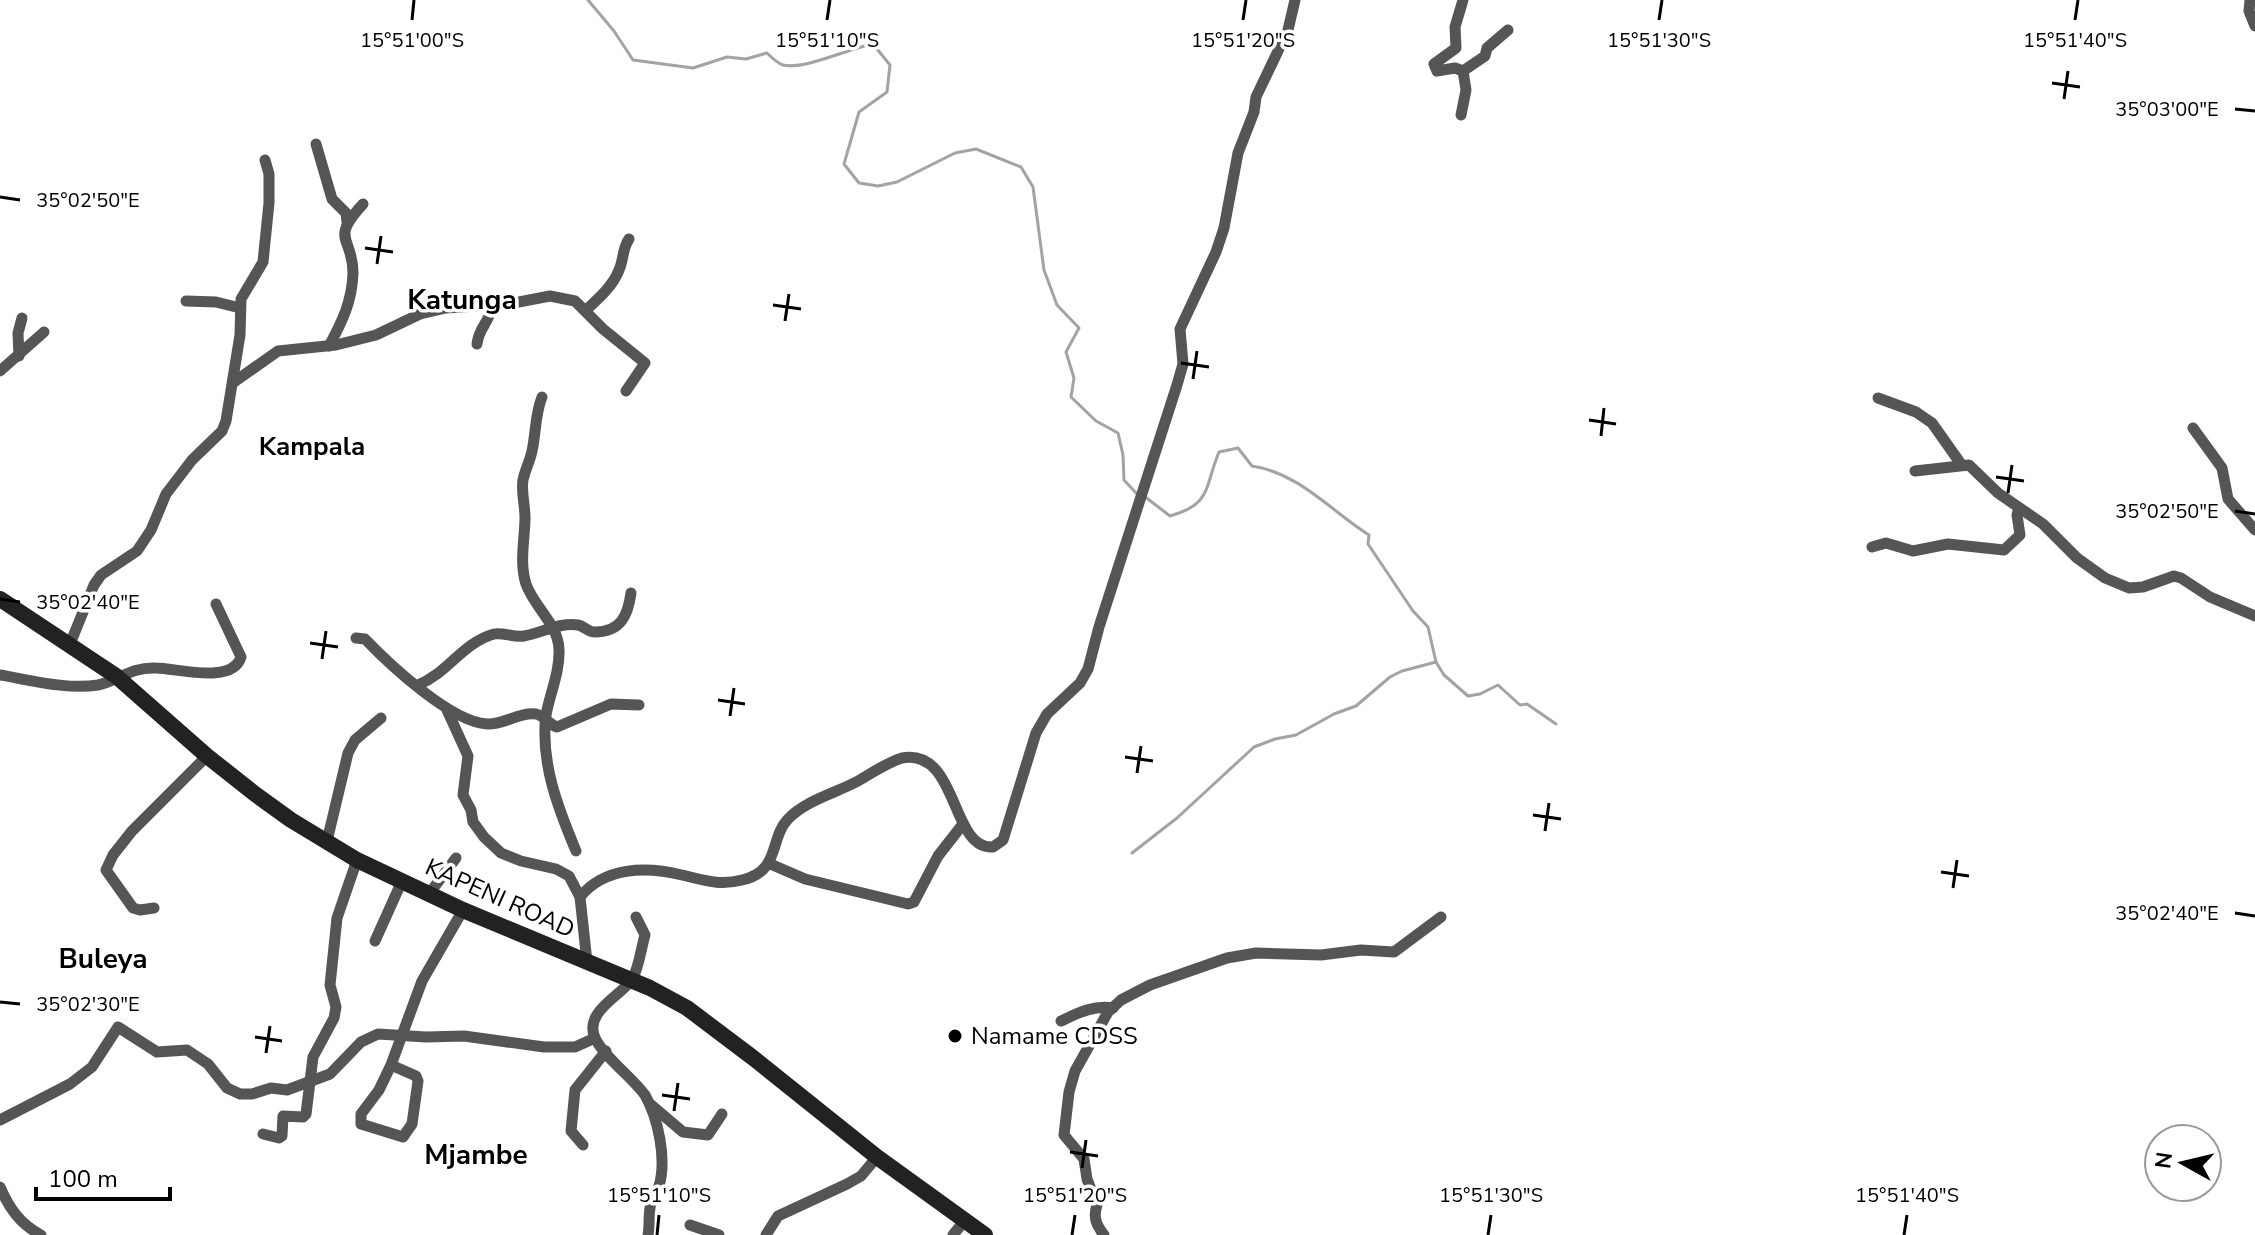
<svg xmlns="http://www.w3.org/2000/svg" width="2255" height="1235" font-family="'Nunito Sans',sans-serif">
<style>
.lines{fill:none;stroke-linecap:round;stroke-linejoin:round}
.stream{stroke:#a3a3a3;stroke-width:3}
.street{stroke:#555;stroke-width:11}
.secondary{stroke:#222;stroke-width:16}
.ticks{fill:none;stroke:#000;stroke-width:3}
.poi-dot{fill:#000;stroke:#fff;stroke-width:3}
.labels{text-anchor:middle;stroke-width:7;stroke-linejoin:round;paint-order:stroke}
.street-label{font-size:24px;fill:#000;stroke:#fff}
.poi-label{font-size:24px;fill:#000;stroke:#fff;text-anchor:start}
.neighbourhood-label{font-size:26px;font-weight:bold;fill:#000;stroke:#fff}
.quarter-label{font-size:28px;font-weight:bold;fill:#000;stroke:#fff}
.ticks-label{font-size:20px;text-anchor:middle;fill:#000;stroke:#fff;stroke-width:7;stroke-linejoin:round;paint-order:stroke}
</style>
<rect width="100%" height="100%" fill="#fff"/>
<g class="lines">
<g class="stream">
<path d="M588,0L614,31L633,60L693,68L727,57L746,59L767,53C771,57 777,63 783,65C805,70 850,48 873,44L890,65L887,92L859,112L844,164L859,183L878,186L897,182L955,153L976,149L1021,167L1033,187L1044,270L1057,305L1079,328L1066,352L1074,378L1071,397L1096,421L1118,433L1123,455L1124,480L1137,494"/>
<path d="M1144,496L1170,516C1212,504 1204,488 1219,452L1238,448L1252,466C1299,473 1331,511 1369,535L1368,544L1413,611L1428,627L1436,662"/>
<path d="M1132,853L1177,818L1254,747L1275,739L1296,735L1334,714L1356,706L1390,677L1402,671L1436,662L1444,675L1468,696L1480,694L1498,685L1520,705L1527,704L1556,724"/>
</g>
<g class="street">
<path d="M2250,0L2249,11L2255,26"/>
<path d="M1463,71L1455,68L1437,71L1434,64L1456,48L1455,27L1463,0"/>
<path d="M1461,115L1466,90L1463,71L1485,56L1487,48L1508,30"/>
<path d="M316,144L332,199L346,213L347,222"/>
<path d="M186,301L216,302L240,308"/>
<path d="M586,310C598,299 613,286 619,270C624,259 622,249 629,239"/>
<path d="M477,344C479,326 490,323 492,305"/>
<path d="M329,346C342,322 352,302 353,273C353,236 329,241 363,204"/>
<path d="M19,356L18,333L22,318"/>
<path d="M0,371L44,332"/>
<path d="M234,382L278,351L336,345L376,335L420,314L446,308L508,304L550,296L575,301L603,329L645,363L626,391"/>
<path d="M542,397C535,414 536,433 532,451C530,461 525,470 523,480C521,492 525,505 525,517C525,539 519,562 526,584C534,607 558,624 559,649C560,672 550,693 546,715C540,762 558,808 576,851"/>
<path d="M1878,398L1916,412L1932,423L1961,464"/>
<path d="M2193,428L2222,468L2228,499L2255,530"/>
<path d="M1915,471L1969,465L1998,493L2043,524L2077,558L2105,578L2129,588L2143,587L2174,576L2181,578L2210,597L2255,616"/>
<path d="M1872,547L1886,543L1913,551L1948,544L2004,550L2020,535L2017,515L2019,508"/>
<path d="M356,638L365,639C390,665 451,722 487,724C504,725 518,712 536,714C545,716 548,724 557,727L611,704L639,705"/>
<path d="M70,644L94,585L101,575L137,551L151,530L166,494L192,460L222,431L226,421L240,335L241,299L263,262L264,252L269,203V174L265,160"/>
<path d="M0,675C30,680 68,690 98,685C118,681 130,667 156,668C177,668 232,685 241,657L216,604"/>
<path d="M418,685C448,673 462,643 494,634C503,632 514,638 524,636C541,633 560,622 578,625C584,626 588,632 595,632C621,632 628,615 631,593"/>
<path d="M447,710L468,756L463,795L471,810L473,822L484,837L501,853L521,861L556,869L569,876L580,897"/>
<path d="M327,841L348,753L355,740L381,718"/>
<path d="M768,863L805,879L908,904L914,902L938,856L963,824"/>
<path d="M429,894L456,858"/>
<path d="M154,908L140,910L133,908L106,870L113,855L132,831L207,756"/>
<path d="M636,917L645,935C641,949 639,966 633,978C623,995 583,1011 595,1038C604,1057 631,1076 645,1095C658,1118 667,1159 659,1186C657,1192 653,1197 651,1203C648,1213 650,1225 648,1235"/>
<path d="M375,941L402,881"/>
<path d="M587,962L580,897C604,867 646,866 682,875C704,880 719,886 742,880C781,871 769,839 788,819C806,800 836,793 858,781C872,773 886,763 902,758C959,748 950,850 993,847L1003,840L1036,733L1047,714L1080,683L1088,669L1099,627L1177,385L1183,364L1180,329L1216,252L1224,228L1238,153L1254,112L1256,97L1288,30L1295,0"/>
<path d="M1061,1021C1078,1013 1093,1005 1113,1008"/>
<path d="M391,1065L416,1076L418,1081L412,1124L403,1137L361,1124V1114L379,1090L391,1065L422,981L463,910"/>
<path d="M650,1104L683,1132L708,1135L722,1114"/>
<path d="M0,1120L70,1084L92,1067L118,1027L157,1052L187,1050L208,1064L227,1088L240,1094H252L271,1088L287,1090L330,1074L361,1042L378,1034L426,1037L464,1036L544,1047H575L595,1038"/>
<path d="M263,1134L279,1138L282,1136L283,1116L303,1117L306,1114L313,1057L334,1018L336,1007L330,985L337,918L357,860"/>
<path d="M583,1145L571,1131L575,1090L606,1051"/>
<path d="M0,1187C9,1208 20,1224 41,1235"/>
<path d="M690,1225L719,1235"/>
<path d="M766,1235L778,1216L847,1184L861,1176L877,1157"/>
<path d="M953,1235L965,1220"/>
<path d="M1104,1235C1096,1225 1093,1217 1097,1205L1087,1179L1084,1159L1064,1135L1069,1092L1075,1071L1108,1012L1121,1000L1150,985L1227,958L1256,953L1321,955L1361,950L1394,952L1441,917"/>
</g>
<path class="secondary" d="M0,599L116,676L207,756L255,794L291,820L357,860L463,910L650,988L687,1008L752,1057L877,1157L985,1235"/>
</g>
<path class="ticks" d="M412,20L414,0M827,20L830,0M1243,20L1246,0M1659,20L1662,0M2075,20L2078,0M2052,83L2080,87M2064,99L2068,71M2235,109L2255,111M0,197L20,200M365,248L393,252M377,264L381,236M773,305L801,309M785,321L789,294M1181,363L1209,367M1193,379L1197,351M1589,420L1616,424M1601,436L1604,408M1996,477L2024,481M2008,493L2012,465M2235,511L2255,514M0,599L20,602M310,643L338,647M322,659L326,631M718,700L745,704M730,716L734,688M1125,757L1153,761M1137,773L1141,746M1533,815L1561,819M1545,831L1549,803M1941,872L1969,876M1953,888L1957,860M2235,913L2255,916M0,1002L20,1004M255,1037L282,1041M266,1053L270,1026M662,1095L690,1099M674,1111L678,1083M1070,1152L1098,1156M1082,1168L1086,1140M657,1235L659,1215M1072,1235L1075,1215M1488,1235L1491,1215M1904,1235L1907,1215"/>
<circle class="poi-dot" cx="955" cy="1036" r="8"/>
<g class="labels">
<g class="street-label">
<text transform="translate(500 898) rotate(24)" y="8">KAPENI ROAD</text>
</g>
<g class="poi-label">
<text x="971" y="1044">Namame CDSS</text>
</g>
<g class="neighbourhood-label">
<text x="312" y="455">Kampala</text>
</g>
<g class="quarter-label">
<text x="462" y="309">Katunga</text>
<text x="103" y="968">Buleya</text>
<text x="476" y="1164">Mjambe</text>
</g>
</g>
<g class="ticks-label">
<text x="412" y="47">15°51'00"S</text>
<text x="827" y="47">15°51'10"S</text>
<text x="1243" y="47">15°51'20"S</text>
<text x="1659" y="47">15°51'30"S</text>
<text x="2075" y="47">15°51'40"S</text>
<text x="2167" y="116">35°03'00"E</text>
<text x="88" y="207">35°02'50"E</text>
<text x="2167" y="518">35°02'50"E</text>
<text x="88" y="609">35°02'40"E</text>
<text x="2167" y="920">35°02'40"E</text>
<text x="88" y="1011">35°02'30"E</text>
<text x="659" y="1202">15°51'10"S</text>
<text x="1075" y="1202">15°51'20"S</text>
<text x="1491" y="1202">15°51'30"S</text>
<text x="1907" y="1202">15°51'40"S</text>
</g>
<g transform="translate(2183 1163) rotate(278)"><circle r="38" fill="#ffffff" stroke="#999999" stroke-width="2"/>
<path d="M0-6L14 30L0 20L-14 30Z" fill="#000000"/>
<text y="-12" font-size="22" font-weight="bold" text-anchor="middle" fill="#000000">N</text>
</g>
<path d="M36 1187v12h134v-12" fill="none" stroke="#000000" stroke-width="4"/>
<text x="48" y="1187" font-size="24" fill="#000000" stroke="#ffffff" stroke-width="6" paint-order="stroke">100 m</text>
</svg>
